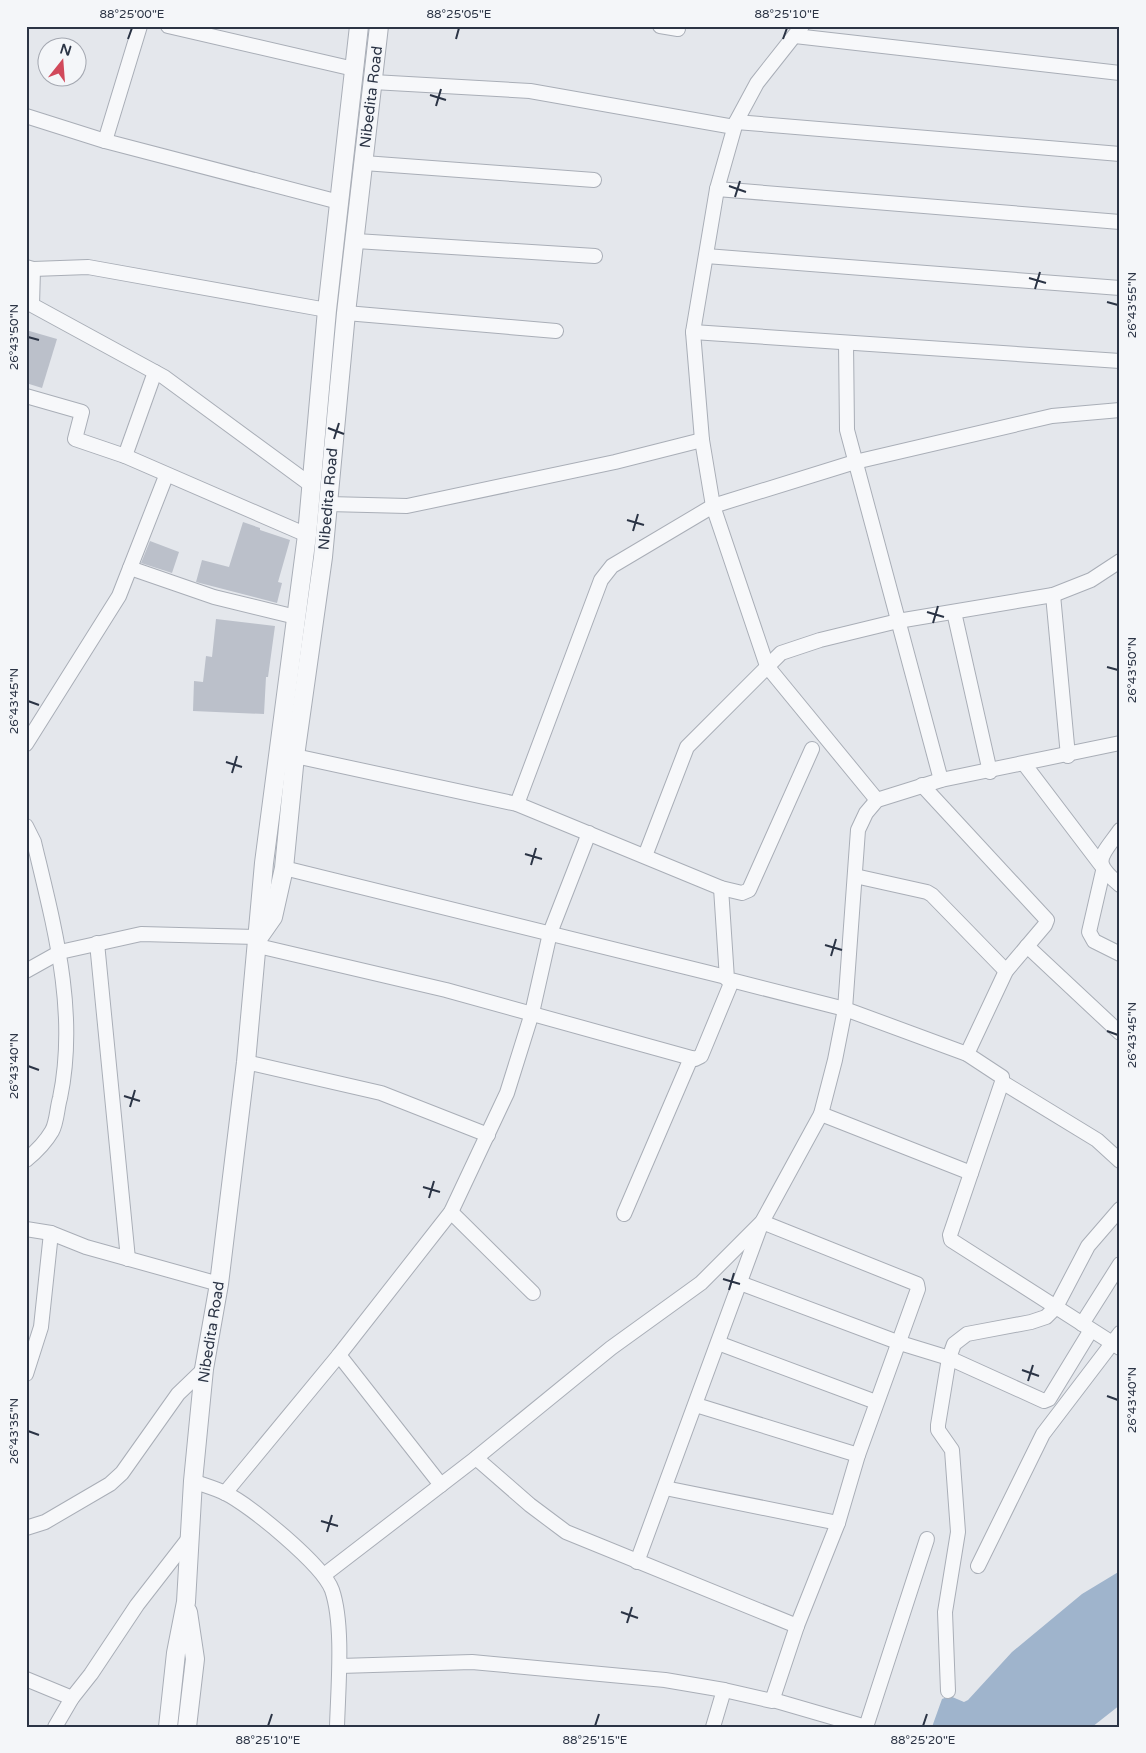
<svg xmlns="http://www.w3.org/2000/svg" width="1146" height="1753" font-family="'Varela Round',sans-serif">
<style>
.water{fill:#9fb4cc}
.building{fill:#bbc0ca}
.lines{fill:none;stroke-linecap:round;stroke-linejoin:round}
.minor-casing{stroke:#a9aeb7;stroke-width:16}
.tertiary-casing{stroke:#a9aeb7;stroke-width:20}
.minor{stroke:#f7f8fa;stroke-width:14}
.tertiary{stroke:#f7f8fa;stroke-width:18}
.ticks{fill:none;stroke:#2b3445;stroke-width:2}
.labels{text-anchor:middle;stroke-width:5;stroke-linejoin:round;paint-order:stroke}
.street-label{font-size:15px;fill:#2b3445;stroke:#f4f6f9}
.neatline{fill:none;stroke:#2b3445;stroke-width:2}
.ticks-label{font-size:12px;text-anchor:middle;fill:#2b3445}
</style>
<rect width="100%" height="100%" fill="#e4e7ec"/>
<path class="water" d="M1120,1571V1705L1092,1727H932L942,1699L950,1696L964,1702L968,1700L1012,1652L1082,1594Z"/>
<g class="building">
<path d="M26,330L57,339L42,388L26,383Z"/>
<path d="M243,522L260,528V530L290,540L278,582L282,583L277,603L196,582L202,560L229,567Z"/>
<path d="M150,541L179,552L172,573L141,563Z"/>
<path d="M216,619L275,626L268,677H266L264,714L193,711L194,681L203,682L206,656L212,657Z"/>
</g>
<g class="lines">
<g class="minor-casing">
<g id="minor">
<path d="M168,26L354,69"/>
<path d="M660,26L678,29"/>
<path d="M802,26L757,83L736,122L717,189L693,332L702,440L713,506L767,666L877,800"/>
<path d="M795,36L1120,73"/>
<path d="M373,82L530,91L734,127"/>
<path d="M26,116L105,141L339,202"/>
<path d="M736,122L1120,154"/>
<path d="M105,141L140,26"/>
<path d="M364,163L594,180"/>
<path d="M717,189L1120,222"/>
<path d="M356,241L595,256"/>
<path d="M706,256L1120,288"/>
<path d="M26,267L33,269L88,267L327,310"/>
<path d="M33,269L32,305L164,377L311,485"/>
<path d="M346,313L556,331"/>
<path d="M693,332L1120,361"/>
<path d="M846,343L847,430L941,780"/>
<path d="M26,396L82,412L75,439L125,456L307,535"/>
<path d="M125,456L155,372"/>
<path d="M328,504L407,506L615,462L702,440"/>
<path d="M130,568L214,597L296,617"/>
<path d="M1053,595L1068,756"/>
<path d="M954,612L990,772"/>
<path d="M26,744L119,596L166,476"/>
<path d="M295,756L517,804L721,888L742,893L749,890L812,749"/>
<path d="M1025,765L1101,865"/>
<path d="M922,785L1047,920L1045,925L1006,971L967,1054"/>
<path d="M517,804L601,580L612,566L713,506L855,462L1052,416L1120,410"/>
<path d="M26,826L34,842C54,926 78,1011 60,1098C57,1108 57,1122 52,1131C45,1143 37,1151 26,1160"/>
<path d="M1120,830C1100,858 1091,861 1120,885"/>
<path d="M645,856L687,747L781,653L820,640L898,621L1053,595L1091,580L1120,561"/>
<path d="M284,868L726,977"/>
<path d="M1103,871L1089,932L1094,941L1120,954"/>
<path d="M855,876L927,892L932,895L1006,971"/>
<path d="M721,888L727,979L845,1009L967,1054L1002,1077V1082L950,1235L951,1240L1120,1348"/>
<path d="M97,943L128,1259"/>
<path d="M258,946L446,990L695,1059L701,1056L732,981"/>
<path d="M1027,946L1120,1033"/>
<path d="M26,971L60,952L141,934L259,937"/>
<path d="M246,1062L381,1093L488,1135"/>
<path d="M1002,1082L1097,1140L1120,1161"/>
<path d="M821,1114L971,1173"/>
<path d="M451,1212L533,1293"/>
<path d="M624,1214L691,1058"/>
<path d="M26,1229L51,1233L86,1247L219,1284"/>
<path d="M740,1283L900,1343L949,1358L1044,1401L1049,1399L1091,1330"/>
<path d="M1082,1324L1120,1264"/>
<path d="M718,1343L876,1402"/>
<path d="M339,1355L441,1485"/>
<path d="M26,1374L41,1327L51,1233"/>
<path d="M696,1405L858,1455"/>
<path d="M476,1458L530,1505L566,1532L797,1626"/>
<path d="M193,1481C203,1485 215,1488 225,1493C250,1505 323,1565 332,1590C344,1625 338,1689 337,1727"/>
<path d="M665,1488L838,1523"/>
<path d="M225,1493L339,1355L451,1212L507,1093L532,1013L550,933L589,833"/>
<path d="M26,1528L45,1522L110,1484L122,1473L178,1394L204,1369"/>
<path d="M978,1566L1043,1434L1120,1333"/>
<path d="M324,1575L476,1458L611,1348L701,1283L762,1222L821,1114L835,1060L845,1009L858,830L866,813L877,800L941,780L1120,743"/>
<path d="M340,1666L472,1662L665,1680L724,1690L772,1701L797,1626L838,1523L858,1455L918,1289L917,1284L762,1222L637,1562"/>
<path d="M26,1679L72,1698"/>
<path d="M948,1691L945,1612L958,1532L952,1450L938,1430V1425L949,1358L954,1344L967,1334L1031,1322L1046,1317L1056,1307L1088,1246L1120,1209"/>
<path d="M773,1700L866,1727"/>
<path d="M55,1727L72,1698L91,1674L137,1605L189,1538"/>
<path d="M713,1727L724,1690"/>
<path d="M866,1727L927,1539"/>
</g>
</g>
<g class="tertiary-casing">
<g id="tertiary">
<path d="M259,937L273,917L284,868L295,756L323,557L346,313L379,26"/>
<path d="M168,1727L176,1653L186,1602L193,1481L204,1369L219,1284L246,1062L264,863L307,535L327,310L359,26"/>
<path d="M187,1727L195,1659L188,1612"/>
</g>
</g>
<use href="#minor" class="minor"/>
<use href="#tertiary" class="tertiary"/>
</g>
<path class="ticks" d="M128,39L132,28M456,39L459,28M783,39L787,28M430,95L446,100M436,106L441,89M729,186L746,192M735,197L740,181M1029,278L1046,283M1035,289L1040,272M1107,302L1118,305M28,337L39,340M328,428L344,434M334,439L339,423M627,520L644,525M633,531L638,514M927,612L944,617M933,623L938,606M1107,667L1118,670M28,701L39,705M226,762L242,767M232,773L237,756M525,854L542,859M531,865L536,848M825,945L842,950M831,956L836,939M1107,1031L1118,1035M28,1066L39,1070M124,1096L140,1101M130,1107L135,1090M423,1187L440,1192M429,1198L434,1181M723,1279L740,1284M729,1290L734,1273M1022,1370L1039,1376M1028,1381L1033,1365M1107,1396L1118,1400M28,1431L39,1435M321,1521L338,1526M327,1532L332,1515M621,1612L638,1618M627,1623L632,1607M268,1726L272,1714M595,1726L599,1714M923,1726L927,1714"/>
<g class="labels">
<g class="street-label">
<text transform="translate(371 97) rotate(-83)" y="5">Nibedita Road</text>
<text transform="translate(328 499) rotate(-85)" y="5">Nibedita Road</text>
<text transform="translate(211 1332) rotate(-81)" y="5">Nibedita Road</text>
</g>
</g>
<rect width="1146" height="1753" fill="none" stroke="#f4f6f9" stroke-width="55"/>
<g transform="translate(62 62) rotate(17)"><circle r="24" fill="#f4f6f9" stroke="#a4a8b1"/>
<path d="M0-4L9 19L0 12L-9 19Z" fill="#d1495b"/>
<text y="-8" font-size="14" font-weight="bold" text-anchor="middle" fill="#2b3445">N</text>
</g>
<rect x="28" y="28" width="1090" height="1698" class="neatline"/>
<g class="ticks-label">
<text x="132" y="18">88°25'00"E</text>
<text x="459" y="18">88°25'05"E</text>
<text x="787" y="18">88°25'10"E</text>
<text transform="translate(1132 305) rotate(-90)" y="4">26°43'55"N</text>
<text transform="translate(14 337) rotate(-90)" y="4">26°43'50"N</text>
<text transform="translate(1132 670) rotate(-90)" y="4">26°43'50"N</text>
<text transform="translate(14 701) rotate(-90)" y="4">26°43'45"N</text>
<text transform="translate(1132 1035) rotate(-90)" y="4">26°43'45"N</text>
<text transform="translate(14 1066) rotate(-90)" y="4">26°43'40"N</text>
<text transform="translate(1132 1400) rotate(-90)" y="4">26°43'40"N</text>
<text transform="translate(14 1431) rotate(-90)" y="4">26°43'35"N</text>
<text x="268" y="1744">88°25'10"E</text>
<text x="595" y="1744">88°25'15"E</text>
<text x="923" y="1744">88°25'20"E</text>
</g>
</svg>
